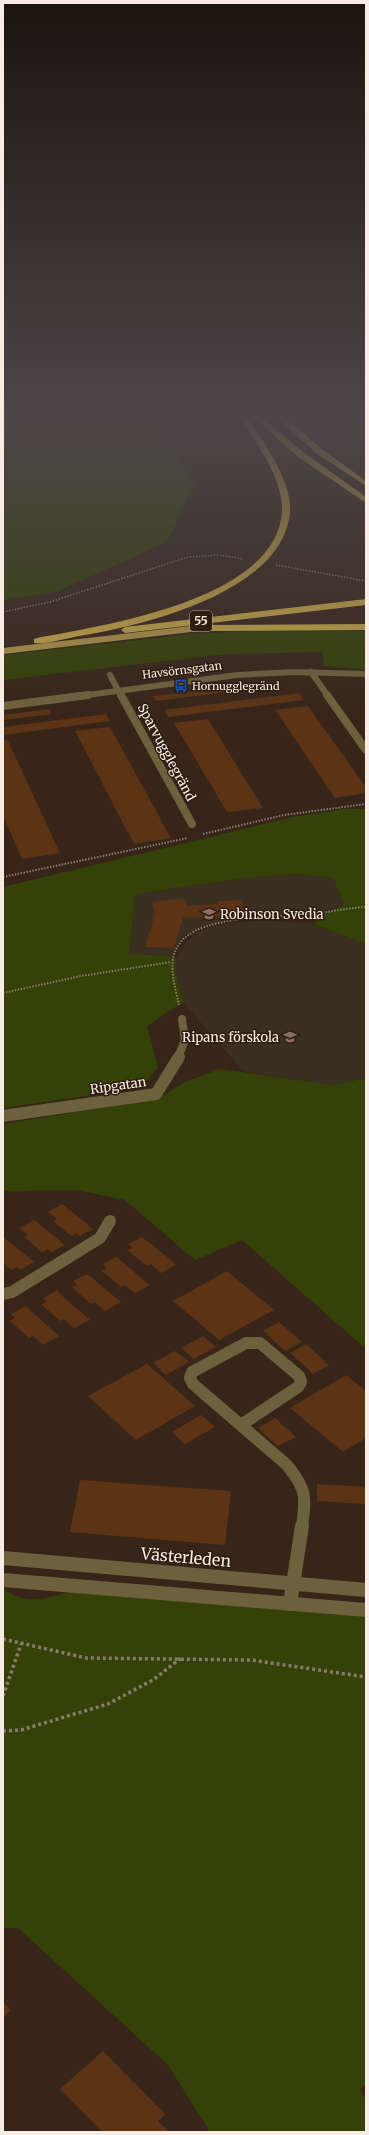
<svg xmlns="http://www.w3.org/2000/svg" width="369" height="2135" font-family="Merriweather,serif">
<style>
.education{fill:#3a2f20}
.green{fill:#344107}
.building{fill:#5c3315}
.lines{fill:none;stroke-linecap:round;stroke-linejoin:round}
.path-far2{stroke:#8a7b71;stroke-width:1.5;stroke-dasharray:1.5 1.5;stroke-linecap:butt}
.path-far1{stroke:#8a7b71;stroke-width:2;stroke-dasharray:1.5 1.5;stroke-linecap:butt}
.path{stroke:#8a7b71;stroke-width:3.5;stroke-dasharray:3 3;stroke-linecap:butt}
.minor-far3{stroke:#6d613d;stroke-width:6}
.minor-far2{stroke:#6d613d;stroke-width:8}
.minor-far1{stroke:#6d613d;stroke-width:12}
.minor{stroke:#6d613d;stroke-width:14}
.major{stroke:#af9647;stroke-width:6}
.highway{fill:#caab49;fill-rule:evenodd}
.labels{text-anchor:middle;stroke-width:3;stroke-linejoin:round;paint-order:stroke}
.far-street-label{font-size:11px;fill:#f8ece4;stroke:#2d1c10}
.far-poi-label{font-size:11px;fill:#f8ece4;stroke:#2d1c10;text-anchor:start}
.shield{fill:#2d1c10;stroke:#bbaea4;stroke-width:1}
.shield-label{font-size:12px;font-weight:bold;fill:#f8ece4}
.street-label{font-size:13px;fill:#f8ece4;stroke:#2d1c10}
.poi-label{font-size:13px;fill:#f8ece4;stroke:#2d1c10;text-anchor:start}
.near-street-label{font-size:16px;fill:#f8ece4;stroke:#2d1c10}
</style>
<rect width="100%" height="100%" fill="#372519"/>
<g class="education">
<path d="M297,874L333,878L344,904L328,910L243,918L201,927L183,935L171,956L129,954L135,894L237,879Z"/>
<path d="M261,920L313,924L366,944V1078L335,1085L243,1071L183,1002L176,973V959L186,942L202,930L227,924Z"/>
</g>
<g class="green">
<path d="M3,416H151L195,483L167,542L56,592L3,600Z"/>
<path d="M321,416H366V437L359,442Z"/>
<path d="M272,630L366,631V670L324,666L322,652L226,654L3,680V655L193,634Z"/>
<path d="M345,809H366V944L313,924L323,915L344,904L333,878L297,874L237,879L135,894L129,954L171,956L176,959V973L183,1002L147,1026L158,1067L141,1088L3,1108V887L293,817Z"/>
<path d="M220,1069L335,1085L366,1078V1349L242,1240L195,1260L125,1200L76,1190L3,1191V1124L157,1099L185,1082Z"/>
<path d="M3,1588C25,1606 44,1599 69,1592L366,1617V2084L360,2089L366,2100V2132H210L168,2065L18,1928H3Z"/>
</g>
<g class="building">
<path d="M241,685L244,690L156,701L153,696Z"/>
<path d="M299,693L304,700L168,717L164,710Z"/>
<path d="M308,706L366,787V793L335,798L275,710Z"/>
<path d="M49,709L52,714L3,720V715Z"/>
<path d="M106,714L110,721L3,735V727Z"/>
<path d="M208,719L263,808L227,812L174,723Z"/>
<path d="M110,727L171,838L134,844L75,731Z"/>
<path d="M7,739L60,853L22,859L3,816V740Z"/>
<path d="M184,898L187,906L218,904V901L242,900L243,912L225,913L226,916L183,918L174,948L145,947L155,914L152,902Z"/>
<path d="M62,1204L71,1211L93,1229L80,1236L76,1233L71,1236L53,1221L57,1219L48,1212Z"/>
<path d="M34,1220L43,1227L65,1245L51,1252L48,1249L42,1252L24,1237L28,1235L19,1228Z"/>
<path d="M3,1237L12,1244L34,1262L20,1270L17,1267L11,1270L3,1263Z"/>
<path d="M142,1237L166,1256L176,1265L161,1273L151,1264L147,1266L127,1250L133,1248L128,1244Z"/>
<path d="M117,1257L140,1277L150,1285L135,1293L125,1285L121,1287L102,1271L107,1268L103,1264Z"/>
<path d="M227,1271L274,1310L219,1340L173,1301Z"/>
<path d="M87,1274L91,1277L121,1302L105,1311L95,1302L91,1304L72,1287L77,1285L73,1281Z"/>
<path d="M57,1290L60,1294L90,1320L74,1328L64,1319L60,1321L41,1304L47,1302L43,1298Z"/>
<path d="M26,1306L30,1310L59,1336L43,1345L33,1336L29,1338L10,1321L15,1318L11,1314Z"/>
<path d="M279,1322L302,1342L285,1351L263,1331Z"/>
<path d="M203,1336L216,1347L194,1359L181,1348Z"/>
<path d="M306,1344L329,1365L313,1374L290,1353Z"/>
<path d="M175,1351L189,1362L166,1375L153,1363Z"/>
<path d="M147,1364L195,1406L136,1440L88,1396Z"/>
<path d="M346,1375L366,1391V1438L343,1452L290,1408Z"/>
<path d="M201,1415L215,1427L185,1444L172,1432Z"/>
<path d="M275,1418L296,1437L278,1446L258,1428Z"/>
<path d="M80,1480L231,1491L225,1545L70,1532Z"/>
<path d="M317,1484L366,1487V1504L317,1501Z"/>
<path d="M3,2002L11,2010L3,2017Z"/>
<path d="M103,2051L165,2114L158,2121L169,2132H102L60,2089Z"/>
</g>
<g class="lines">
<g class="path-far2">
<path d="M276,565L366,581"/>
<path d="M3,612L50,602L188,557L219,555L243,559"/>
</g>
<g class="path-far1">
<path d="M203,834L284,815L366,804"/>
<path d="M3,877L188,838"/>
<path d="M3,993L81,976L171,962"/>
<path d="M179,1005C175,986 166,960 180,943C200,915 279,917 311,914C330,912 348,908 366,907"/>
</g>
<g class="path">
<path d="M3,1639L86,1658L251,1660L366,1677"/>
<path d="M3,1696L21,1644"/>
<path d="M3,1731L21,1730L108,1704L153,1680L181,1658"/>
</g>
<g class="minor-far3">
<path d="M311,672L328,696"/>
<path d="M110,675L121,696"/>
<path d="M80,696L237,675L294,672L366,674"/>
</g>
<g class="minor-far2">
<path d="M121,695L192,824"/>
<path d="M327,695L366,750"/>
<path d="M3,706L88,695"/>
<path d="M178,1058L185,1040L182,1019"/>
</g>
<g class="minor-far1">
<path d="M3,1116L156,1094L179,1057"/>
<path d="M3,1294L12,1292L100,1238L110,1221"/>
<path d="M241,1425L298,1387L301,1382L299,1376L260,1343H246L192,1372L190,1378L193,1384L287,1465C307,1490 306,1496 302,1527"/>
</g>
<g class="minor">
<path d="M3,1558L366,1590"/>
<path d="M3,1580L366,1610"/>
<path d="M290,1604L302,1526"/>
</g>
<path class="major" d="M3,651L199,628"/>
<g class="highway">
<path d="M239,416H246C263,441 292,480 290,511C285,592 142,626 79,636C68,638 44,645 34,643V639L37,638C104,625 277,600 282,511C284,480 255,441 239,416Z"/>
<path d="M252,416H260L303,452L366,497V503L297,456Z"/>
<path d="M275,416H283L322,449L366,481V486L316,453Z"/>
<path d="M366,599V605L125,633L121,630L125,627Z"/>
<path d="M366,624V630L206,631L202,628L206,625Z"/>
</g>
</g>
<linearGradient id="sky" x2="0" y2="1"><stop stop-color="#1e140e"/><stop offset="0.58" stop-color="#4d4649"/><stop offset="1" stop-color="#4d4649" stop-opacity="0"/></linearGradient>
<rect width="369" height="715" fill="url(#sky)"/>
<defs>
<g id="bus-bare" transform="scale(1.08)"><path d="M-5-6H5V4H4V6H2V4H-2V6H-4V4H-5ZM-3.5-4V0h7V-4ZM-3.5 1.2v1.5H-2V1.2ZM2 1.2v1.5H3.5V1.2Z" fill="#1a4fb4" stroke="#2d1c10" stroke-width="2.5" paint-order="stroke"/></g>
<g id="school-bare" transform="scale(1.08)"><path d="M0-5L7-2L0 1L-7-2ZM-4 1L0 2.5L4 1V4Q0 6-4 4Z" fill="#8d6e63" stroke="#2d1c10" stroke-width="2.5" paint-order="stroke"/></g>
</defs>
<g fill-rule="evenodd">
<use href="#bus-bare" x="181" y="686"/>
<use href="#school-bare" x="209" y="914"/>
<use href="#school-bare" x="290" y="1037"/>
</g>
<g class="labels">
<g class="far-street-label">
<text transform="translate(182 670) rotate(-7)" y="4">Havsörnsgatan</text>
</g>
<g class="far-poi-label">
<text x="192" y="690">Hornugglegränd</text>
</g>
<rect class="shield" x="190" y="611" width="22" height="20" rx="3"/>
<g class="shield-label">
<text x="201" y="625">55</text>
</g>
<g class="street-label">
<text transform="translate(167 752) rotate(62)" y="5">Sparvugglegränd</text>
<text transform="translate(118 1085) rotate(-8)" y="5">Ripgatan</text>
</g>
<g class="poi-label">
<text x="220" y="919">Robinson Svedia</text>
<text x="279" y="1042" text-anchor="end">Ripans förskola</text>
</g>
<g class="near-street-label">
<text transform="translate(186 1557) rotate(5)" y="6">Västerleden</text>
</g>
</g>
<rect width="369" height="2135" fill="none" stroke="#f8ece4" stroke-width="8"/>
</svg>
